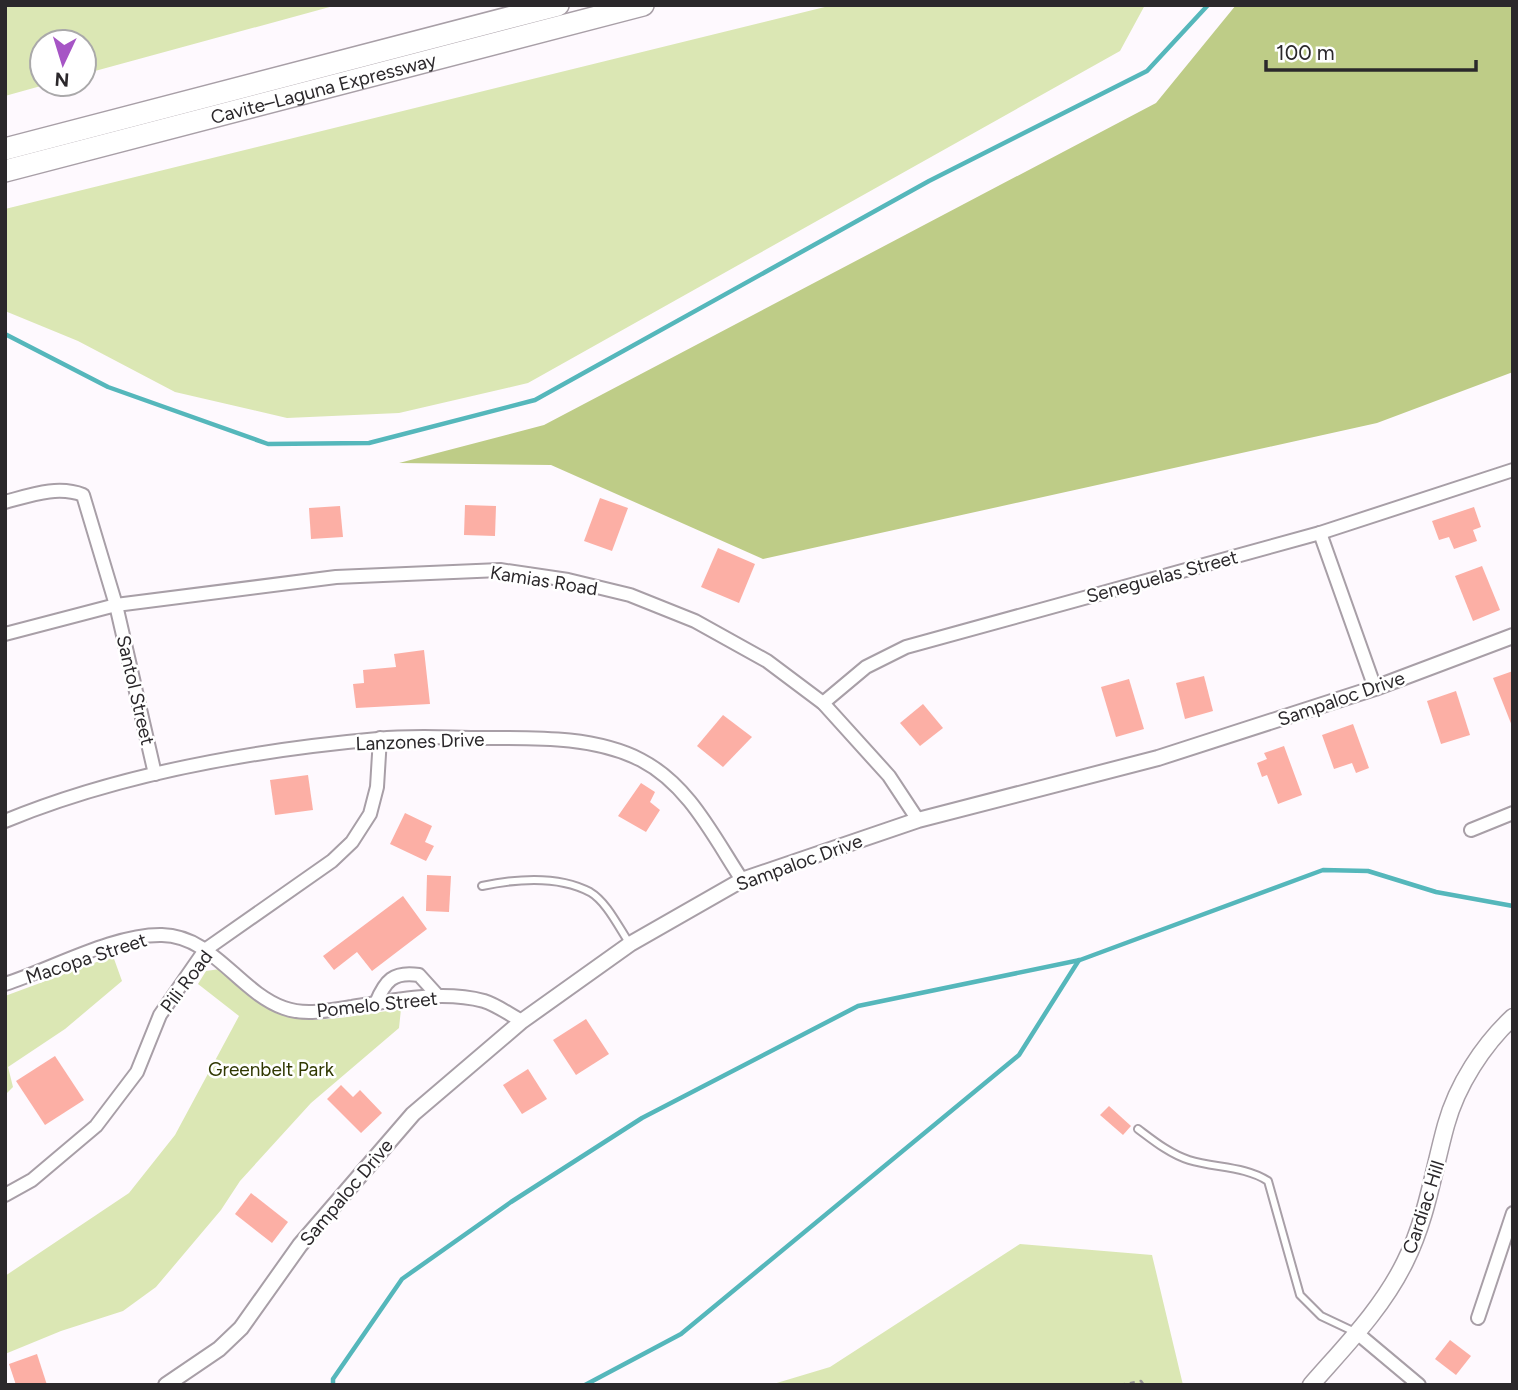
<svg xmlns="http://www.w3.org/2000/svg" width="1518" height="1390" font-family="Figtree,sans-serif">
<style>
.green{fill:#dbe7b4}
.forest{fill:#becc87}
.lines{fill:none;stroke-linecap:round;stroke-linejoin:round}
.stream{stroke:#55b7bb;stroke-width:4.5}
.building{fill:#fcafa5}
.service-casing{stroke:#a89fa7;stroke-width:10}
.minor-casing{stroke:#a89fa7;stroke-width:16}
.tertiary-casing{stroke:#a89fa7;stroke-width:18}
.secondary-casing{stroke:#a89fa7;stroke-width:19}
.motorway-casing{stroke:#a89fa7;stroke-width:24}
.path{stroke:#979397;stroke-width:2.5;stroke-dasharray:5 5;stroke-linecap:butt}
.service{stroke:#fff;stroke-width:6}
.minor{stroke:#fff;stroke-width:12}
.tertiary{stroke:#fff;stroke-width:14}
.secondary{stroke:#fff;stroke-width:16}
.motorway{stroke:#fff;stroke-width:21}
.labels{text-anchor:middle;stroke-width:5;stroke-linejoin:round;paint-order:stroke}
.street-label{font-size:19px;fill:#2b282b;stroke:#fff}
.park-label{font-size:19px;fill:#303802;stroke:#fff}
</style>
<rect width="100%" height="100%" fill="#fef9fe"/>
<g class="green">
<path d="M5,5H337L84,74V42H42V84H48L5,96Z"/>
<path d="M833,5H1145L1120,51L528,383L399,413L287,418L175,392L78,341L5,311V209Z"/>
<path d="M113,956L122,981L65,1029L8,1067L13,1087L5,1095V996Z"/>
<path d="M220,969C285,1038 317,1020 401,1009L399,1028L311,1103L240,1181L221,1210L156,1287L123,1311L61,1331L5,1354V1276L129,1193L175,1135L239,1016L198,984L206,971Z"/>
<path d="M1020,1244L1152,1255L1183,1385H770L830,1367Z"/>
</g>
<path class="forest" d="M1236,5H1513V372L1377,423L763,559L551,465L399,463L544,425L1156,103Z"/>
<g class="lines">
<g class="stream">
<path d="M5,334L108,387L268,444L369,443L535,400L929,181L1147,71L1208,5"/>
<path d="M333,1385V1379L402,1279L511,1202L642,1118L858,1006L1080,960L1323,870L1368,871L1436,892L1513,906"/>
<path d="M585,1385L681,1334L1019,1055L1079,960"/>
</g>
</g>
<g class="building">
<path d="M600,498L628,508L612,551L584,541Z"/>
<path d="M465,505L496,506L495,536L464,535Z"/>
<path d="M340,506L343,537L311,539L309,508Z"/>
<path d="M1474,507L1481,527L1473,530L1477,541L1454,549L1449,537L1439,540L1432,521Z"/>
<path d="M718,548L755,564L739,603L701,587Z"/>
<path d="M1482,566L1500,610L1473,621L1455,576Z"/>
<path d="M424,650L430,704L356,708L353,684L364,683L363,670L396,667L394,654Z"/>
<path d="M1513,671V726H1512L1493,678Z"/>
<path d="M1204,676L1213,711L1185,719L1176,683Z"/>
<path d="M1129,679L1144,729L1116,737L1101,687Z"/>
<path d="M1456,691L1470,735L1441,744L1427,701Z"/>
<path d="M923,704L943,728L920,746L900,723Z"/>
<path d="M723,715L752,737L723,767L697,746Z"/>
<path d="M1353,724L1369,768L1356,773L1352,763L1334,769L1322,735Z"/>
<path d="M1284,746L1302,795L1278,804L1267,775L1262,777L1257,763L1267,759L1264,753Z"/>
<path d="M308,775L313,810L275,815L270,780Z"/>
<path d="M641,783L655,792L650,802L660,810L646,832L618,816Z"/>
<path d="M405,813L432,826L425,842L434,846L426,861L390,844Z"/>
<path d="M427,875L451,876L449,912L426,911Z"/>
<path d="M403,896L427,929L372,971L357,952L334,970L323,956Z"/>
<path d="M586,1019L609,1054L576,1075L553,1040Z"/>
<path d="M55,1056L84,1100L45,1125L16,1081Z"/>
<path d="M528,1069L547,1099L522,1114L503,1085Z"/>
<path d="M341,1085L353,1097L360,1090L382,1113L361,1133L327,1099Z"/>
<path d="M1109,1106L1131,1126L1123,1135L1100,1115Z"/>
<path d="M251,1193L288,1222L272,1243L235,1214Z"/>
<path d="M1450,1340L1471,1356L1456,1375L1435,1359Z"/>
<path d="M37,1354L47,1385H16L9,1364Z"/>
</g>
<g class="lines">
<g class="service-casing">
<g id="service">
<path d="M482,886C515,879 558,875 590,892C607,902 619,928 630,944"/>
<path d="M1138,1129C1154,1141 1170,1154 1189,1160C1215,1168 1245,1166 1268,1181L1300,1295L1321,1316L1357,1333"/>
</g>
</g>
<g class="minor-casing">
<g id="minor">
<path d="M5,502C31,495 58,485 83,495L116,605L155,774"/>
<path d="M1320,533L1375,688"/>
<path d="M5,634L116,605L336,577L500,570L568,580L630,595L695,621L767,661L823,703L889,776L918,820"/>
<path d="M823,703L866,667L906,647L1320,533L1513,470"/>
<path d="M5,821C119,774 256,750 378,739C413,735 449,738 484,738C535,738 594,736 641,760C689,785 713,836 742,880"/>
<path d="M1471,830L1513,813"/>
<path d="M5,984C52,969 114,934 162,935C213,936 239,992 284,1008C306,1016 330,1010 352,1007C395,1000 442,990 484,1001C497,1005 510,1015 522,1021"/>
<path d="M376,1003C385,981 393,971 419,975L438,996"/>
<path d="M5,1195L32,1180L96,1126L137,1072L160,1015L205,950L332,861L352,842L370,814L377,787L380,738"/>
<path d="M1478,1318L1513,1213"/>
<path d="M1357,1333L1419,1385"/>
</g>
</g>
<g class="tertiary-casing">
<path id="tertiary" d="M166,1385L219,1349L241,1328L300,1245L413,1114L522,1021L630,944L742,880L918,820L1158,758L1375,688L1513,636"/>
</g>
<g class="secondary-casing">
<path id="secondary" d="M1311,1385C1345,1346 1382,1309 1405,1262C1427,1218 1433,1172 1446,1125C1457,1085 1483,1045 1513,1017"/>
</g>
<g class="motorway-casing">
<g id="motorway">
<path d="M5,149L558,5"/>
<path id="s1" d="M5,171L643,5"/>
</g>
</g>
<path class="path" d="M1120,1385L1141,1381L1144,1385"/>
<use href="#service" class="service"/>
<use href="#minor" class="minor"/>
<use href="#tertiary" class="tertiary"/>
<use href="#secondary" class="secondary"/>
<use href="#motorway" class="motorway"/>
</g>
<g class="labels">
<g class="street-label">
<text dy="7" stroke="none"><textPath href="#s1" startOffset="329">Cavite–Laguna Expressway</textPath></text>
<text transform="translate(1162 576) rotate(-15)" y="7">Seneguelas Street</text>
<text transform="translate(544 580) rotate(9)" y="7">Kamias Road</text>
<text transform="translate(136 690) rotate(77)" y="7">Santol Street</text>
<text transform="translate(1341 698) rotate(-19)" y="7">Sampaloc Drive</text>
<text transform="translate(420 741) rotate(-2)" y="7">Lanzones Drive</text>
<text transform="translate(799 862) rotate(-20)" y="7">Sampaloc Drive</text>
<text transform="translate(86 958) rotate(-18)" y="7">Macopa Street</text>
<text transform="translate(186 981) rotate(-53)" y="7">Pili Road</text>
<text transform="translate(377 1004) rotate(-6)" y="7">Pomelo Street</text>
<text transform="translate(346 1192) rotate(-50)" y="7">Sampaloc Drive</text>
<text transform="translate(1423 1207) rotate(-72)" y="7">Cardiac Hill</text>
</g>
<g class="park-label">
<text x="271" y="1076">Greenbelt Park</text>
</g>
</g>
<rect width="1518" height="1390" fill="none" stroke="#2b282b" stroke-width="14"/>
<g transform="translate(63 63) rotate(184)"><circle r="33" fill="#ffffff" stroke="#aaa9aa" stroke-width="2"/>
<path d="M0-5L12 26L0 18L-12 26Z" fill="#a655c5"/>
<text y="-10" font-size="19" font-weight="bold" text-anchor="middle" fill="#2b282b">N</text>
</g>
<path d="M1266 60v10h210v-10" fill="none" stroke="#2b282b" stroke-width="3.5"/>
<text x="1276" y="60" font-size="21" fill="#2b282b" stroke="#ffffff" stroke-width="5" paint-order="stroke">100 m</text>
</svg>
